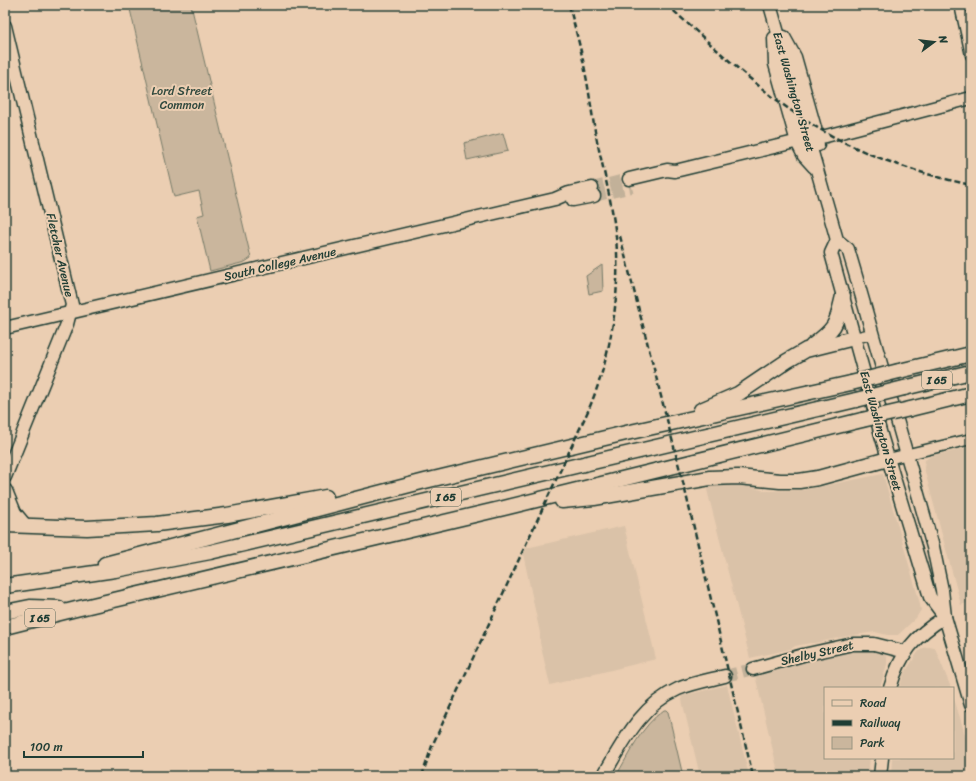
<svg xmlns="http://www.w3.org/2000/svg" width="976" height="781" font-family="Sriracha,sans-serif">
<style>
.built{fill:#dac2a8}
.green{fill:#cab69d;stroke:#747a68}
.lines{fill:none;stroke-linecap:round;stroke-linejoin:round}
.major-tunnel{stroke:#c2b199;stroke-width:12;stroke-dasharray:12 6;stroke-linecap:butt}
.minor-casing{stroke:#1f3d34;stroke-width:13}
.major-casing{stroke:#1f3d34;stroke-width:15}
.highway-casing{stroke:#1f3d34;stroke-width:17}
.minor{stroke:#ebceb2;stroke-width:10}
.major{stroke:#ebceb2;stroke-width:12}
.highway{stroke:#ebceb2;stroke-width:14}
.rail{stroke:#1f3d34;stroke-width:2.5;stroke-dasharray:6 3;stroke-linecap:butt}
.highway-bridge-casing{stroke:#1f3d34;stroke-width:17;stroke-linecap:butt}
.highway-bridge{stroke:#ebceb2;stroke-width:14}
.labels{text-anchor:middle;stroke-width:4;stroke-linejoin:round;paint-order:stroke}
.shield{fill:#ebceb2;stroke:#5c685a;stroke-width:1}
.shield-label{font-size:11px;font-weight:bold;fill:#1f3d34}
.park-label{font-size:12px;fill:#30493e;stroke:#ebceb2}
.street-label{font-size:12px;fill:#1f3d34;stroke:#ebceb2}
</style>
<rect width="100%" height="100%" fill="#ebceb2"/>
<filter id="ink" filterUnits="userSpaceOnUse"><feTurbulence type="fractalNoise" baseFrequency=".025" numOctaves="2"/><feDisplacementMap in="SourceGraphic" scale="8" xChannelSelector="R" yChannelSelector="G"/><feConvolveMatrix kernelMatrix="1 2 1 2 8 2 1 2 1" color-interpolation-filters="sRGB"/></filter>
<g filter="url(#ink)">
<g class="built">
<path d="M971,447V602L961,605L924,468L925,460L931,456Z"/>
<path d="M883,474L919,600L921,610L916,618L898,635H887L875,632L848,636L815,643H810L795,646L791,649L750,658L705,482L741,484L765,491L803,490Z"/>
<path d="M624,526L656,659L550,685L540,643V633L522,549Z"/>
<path d="M929,647L935,648L951,688H899L904,674L918,652L923,648Z"/>
<path d="M863,648L876,649L887,657V664L880,688H825V758H870L868,776H779L755,675L797,661Z"/>
<path d="M727,685L749,776H700L681,696Z"/>
<path d="M953,695L971,754V776H891L892,758H953Z"/>
</g>
<g class="green">
<path d="M129,5H191L251,258L245,262L210,271L197,216L204,214L199,191L174,197Z"/>
<path d="M503,133L508,151L467,160L464,143Z"/>
<path d="M602,265L603,291L589,294L586,276Z"/>
<path d="M664,710H666L668,712L683,776H616C630,753 641,726 664,710Z"/>
</g>
<g class="lines">
<g class="major-tunnel">
<path d="M592,188L629,179"/>
<path d="M594,196L632,187"/>
<path d="M725,676L753,669"/>
</g>
<g class="minor-casing">
<g id="minor">
<path d="M960,5L971,55"/>
<path d="M854,338L872,334"/>
<path d="M888,459L971,439"/>
</g>
</g>
<g class="major-casing">
<g id="major">
<path d="M770,5L837,240L848,249L858,283L933,547L942,590L945,617L971,705"/>
<path d="M5,26L72,305L67,324L5,477"/>
<path d="M784,37L795,57L815,128L818,145"/>
<path d="M774,38L775,64L797,142L804,156L814,167"/>
<path d="M629,179L667,170L675,171L807,139L826,136L971,98"/>
<path d="M573,200L594,196"/>
<path d="M837,240L831,253L881,435L930,597L944,616"/>
<path d="M5,328L555,199L569,193L592,188"/>
<path d="M753,669L803,655L853,644H874L906,652"/>
<path d="M890,688C900,654 914,636 945,617"/>
<path d="M603,776C623,743 640,706 678,689C692,683 709,680 725,676"/>
<path d="M880,776L882,758"/>
</g>
</g>
<g class="highway-casing">
<g id="highway">
<path d="M812,346C837,327 836,325 843,296"/>
<path d="M899,371L971,354"/>
<path d="M904,388L971,372"/>
<path d="M910,409L971,394"/>
<path d="M701,410L738,394L787,361L806,350L854,338"/>
<path d="M5,491L14,513L24,525"/>
<path d="M562,501L594,498L710,478L738,477L780,481H799L818,478L888,459"/>
<path d="M5,525L87,528L157,524L227,515L326,497"/>
<path d="M105,564L425,481L626,433L851,383"/>
<path d="M5,586L115,570L210,552L856,400"/>
<path d="M5,612L30,607L59,608"/>
<path d="M5,627L76,609L504,508L862,420"/>
</g>
</g>
<use href="#minor" class="minor"/>
<use href="#major" class="major"/>
<use href="#highway" class="highway"/>
<g class="rail">
<path d="M667,5C711,44 755,87 805,120C856,153 912,172 971,185"/>
<path d="M620,236L685,490L753,776"/>
<path d="M422,776L432,746L588,411C611,358 621,295 616,237C612,202 603,169 596,136C592,116 590,96 586,76C582,52 575,28 569,5"/>
</g>
<g class="highway-bridge-casing">
<g id="highway-bridge">
<path d="M851,383L899,371"/>
<path d="M856,400L904,388"/>
<path d="M862,420L910,409"/>
</g>
</g>
<use href="#highway-bridge" class="highway-bridge"/>
</g>
</g>
<g class="labels">
<g class="shield">
<rect x="922" y="371" width="30" height="18" rx="3"/>
<rect x="431" y="488" width="30" height="18" rx="3"/>
<rect x="25" y="609" width="30" height="18" rx="3"/>
</g>
<g class="shield-label">
<text x="937" y="384">I 65</text>
<text x="446" y="501">I 65</text>
<text x="40" y="622">I 65</text>
</g>
<g class="park-label">
<text x="182" y="95">Lord Street<tspan x="182" dy="14">Common</tspan></text>
</g>
<g class="street-label">
<text transform="translate(794 92) rotate(74)" y="4">East Washington Street</text>
<text transform="translate(60 255) rotate(77)" y="4">Fletcher Avenue</text>
<text transform="translate(280 264) rotate(-13)" y="4">South College Avenue</text>
<text transform="translate(881 431) rotate(74)" y="4">East Washington Street</text>
<text transform="translate(817 653) rotate(-13)" y="4">Shelby Street</text>
</g>
</g>
<rect width="976" height="781" fill="none" stroke="#ebceb2" stroke-width="20"/>
<rect x="10" y="10" width="956" height="761" fill="none" stroke="#1f3d34" stroke-width="1.5" filter="url(#ink)"/>
<rect x="824" y="687" width="130" height="72" fill="#ebceb2" stroke="#999480"/>
<rect x="832" y="700" width="20" height="6" fill="#ebceb2" stroke="#999480"/>
<text x="860" y="707" font-size="12" fill="#1f3d34">Road</text>
<rect x="832" y="720" width="20" height="6" fill="#1f3d34" stroke="#999480"/>
<text x="860" y="727" font-size="12" fill="#1f3d34">Railway</text>
<rect x="832" y="737" width="20" height="12" fill="#cab69d" stroke="#999480"/>
<text x="860" y="747" font-size="12" fill="#1f3d34">Park</text>
<g transform="translate(934 42) rotate(75)" stroke="#ebceb2" stroke-width="3" paint-order="stroke">
<path d="M0-3L7 15L0 10L-7 15Z" fill="#1f3d34"/>
<text y="-6" font-size="11" font-weight="bold" text-anchor="middle" fill="#1f3d34">N</text>
</g>
<path d="M24 751v6h119v-6" fill="none" stroke="#1f3d34" stroke-width="2"/>
<text x="30" y="751" font-size="12" fill="#1f3d34" stroke="#ebceb2" stroke-width="3" paint-order="stroke">100 m</text>
</svg>
